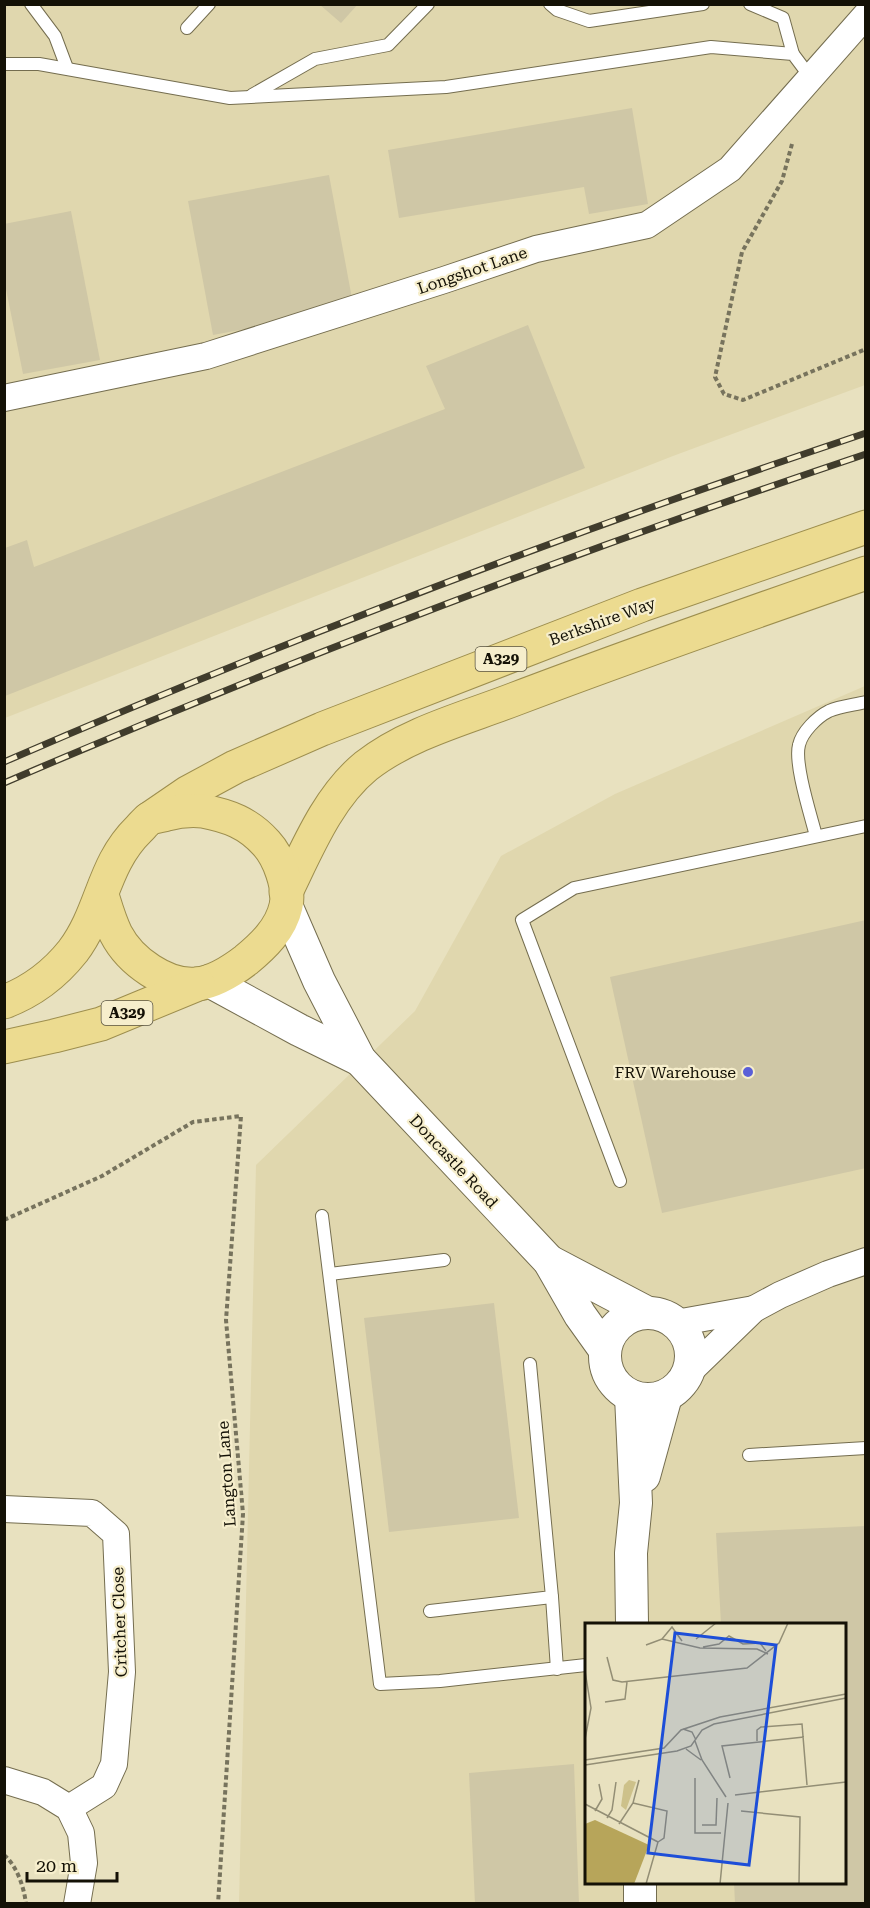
<svg xmlns="http://www.w3.org/2000/svg" width="870" height="1908" font-family="'Roboto Serif',serif">
<style>
.built{fill:#e0d7ae;fill-rule:evenodd}
.building{fill:#cfc7a6}
.lines{fill:none;stroke-linecap:round;stroke-linejoin:round}
.service-casing{stroke:#746d4f;stroke-width:14}
.minor-casing{stroke:#746d4f;stroke-width:28}
.tertiary-casing{stroke:#746d4f;stroke-width:34}
.trunk-casing{stroke:#9d8e4e;stroke-width:35}
.path{stroke:#77735d;stroke-width:4;stroke-dasharray:4.5 3;stroke-linecap:butt}
.service{stroke:#fff;stroke-width:12}
.minor{stroke:#fff;stroke-width:26}
.tertiary{stroke:#fff;stroke-width:32}
.trunk{stroke:#ecdb90;stroke-width:33}
.rail-casing{stroke:#403c2c;stroke-width:7}
.rail{stroke:#f6eecc;stroke-width:4.5;stroke-dasharray:14;stroke-linecap:butt}
.poi-dot{fill:#5a5fd7;stroke:#f6eecc;stroke-width:2}
.labels{text-anchor:middle;stroke-width:4.5;stroke-linejoin:round;paint-order:stroke}
.shield{fill:#f6eecc;stroke:#585341;stroke-width:1.5}
.shield-label{font-size:15px;font-weight:bold;fill:#141106}
.street-label{font-size:16px;fill:#141106;stroke:#f6eecc}
.poi-label{font-size:16px;fill:#141106;stroke:#f6eecc;text-anchor:end}
.inset-road{fill:none;stroke:#938e75;stroke-width:1.5}
.view{fill:#1d4ed8;fill-opacity:0.15;stroke:#1d4ed8;stroke-width:3}
.inset-edge{fill:none;stroke:#141106;stroke-width:3}
</style>
<rect width="100%" height="100%" fill="#e8e1bf"/>
<g class="built">
<path d="M5,5H865V385L673,456L5,718Z"/>
<path d="M865,686V1903L239,1904L256,1165L415,1011L501,856L615,794ZM586,1624H844V1882H586Z"/>
</g>
<g class="building">
<path d="M319,4H358L341,23Z"/>
<path d="M632,108L648,204L589,214L584,187L399,218L388,150Z"/>
<path d="M329,175L354,309L213,335L188,201Z"/>
<path d="M71,211L100,360L23,374L4,279V224Z"/>
<path d="M528,325L585,468L5,696V548L27,540L34,567L445,409L426,366Z"/>
<path d="M866,920V1168L662,1213L610,977Z"/>
<path d="M494,1303L519,1518L389,1532L364,1318Z"/>
<path d="M866,1526V1904H735L734,1882H844V1624H721L716,1533Z"/>
<path d="M574,1764L579,1904H475L469,1773Z"/>
</g>
<g class="lines">
<g class="service-casing">
<g id="service">
<path d="M31,4L55,36L67,68"/>
<path d="M550,4L557,10L589,21L703,4"/>
<path d="M750,4L783,18L793,54"/>
<path d="M187,28L209,4"/>
<path d="M4,64H39L230,98L446,87L711,47L793,54L811,78"/>
<path d="M252,95L315,59L388,45L428,4"/>
<path d="M816,836C811,816 794,764 799,745C802,732 817,717 829,711C840,706 854,705 866,702"/>
<path d="M620,1181L522,920L574,888L866,826"/>
<path d="M322,1216L380,1684L440,1681L586,1665"/>
<path d="M330,1274L444,1260"/>
<path d="M749,1455L866,1448"/>
<path d="M552,1597L557,1669"/>
<path d="M430,1611L552,1597L530,1364"/>
</g>
</g>
<g class="minor-casing">
<g id="minor">
<path d="M4,398L206,356L444,280L536,249L647,225L730,169L866,15"/>
<path d="M676,1323L754,1309"/>
<path d="M689,1372L754,1309L780,1295L828,1274L866,1261"/>
<path d="M4,1509L92,1513L116,1534L122,1672L114,1764L104,1786L69,1808"/>
<path d="M4,1780L43,1792L69,1808L81,1833L84,1863L77,1904"/>
</g>
</g>
<g class="tertiary-casing">
<g id="tertiary">
<path d="M286,905L319,981L360,1060L549,1261L580,1315L605,1350"/>
<path d="M209,981L299,1030L360,1060"/>
<path d="M549,1261L646,1312"/>
<circle cx="648" cy="1356" r="43"/>
<path d="M631,1396L636,1503L631,1553L632,1624"/>
<path d="M644,1476L666,1396"/>
<path d="M640,1882V1904"/>
</g>
</g>
<g class="trunk-casing">
<g id="trunk">
<path d="M149,819L187,793L235,767L322,729L642,605L866,527"/>
<path d="M286,892C307,849 328,797 366,766C408,733 466,718 515,699C631,655 748,614 866,573"/>
<path d="M4,1002C33,991 54,975 73,951C103,911 102,865 139,829C142,826 146,821 149,819C154,816 162,816 167,814C178,811 191,810 203,811C229,816 248,823 266,843C279,857 290,887 286,906C281,929 263,946 246,960C233,970 214,982 197,984C166,987 130,961 116,934C110,922 106,908 102,895"/>
<path d="M4,1047L54,1036L101,1024L198,984"/>
</g>
</g>
<g class="path">
<path d="M792,144L782,181L742,252L715,377L724,394L743,400L866,349"/>
<path d="M4,1220L102,1176L193,1122L241,1116L226,1320L243,1514L218,1904"/>
<path d="M4,1855C17,1866 24,1887 26,1904"/>
</g>
<use href="#service" class="service"/>
<use href="#minor" class="minor"/>
<use href="#tertiary" class="tertiary"/>
<use href="#trunk" class="trunk"/>
<g class="rail-casing">
<g id="rail">
<path d="M4,762C287,639 574,531 866,433"/>
<path d="M4,783C287,661 574,552 866,454"/>
</g>
</g>
<use href="#rail" class="rail"/>
</g>
<circle class="poi-dot" cx="748" cy="1072" r="6"/>
<g class="labels">
<g class="shield">
<rect x="475.5" y="647" width="51" height="24" rx="4.5"/>
<rect x="101.5" y="1001" width="51" height="24" rx="4.5"/>
</g>
<g class="shield-label">
<text x="501" y="664">A329</text>
<text x="127" y="1018">A329</text>
</g>
<g class="street-label">
<text transform="translate(472 270) rotate(-19)" y="6">Longshot Lane</text>
<text transform="translate(602 621) rotate(-20)" y="6">Berkshire Way</text>
<text transform="translate(454 1161) rotate(47)" y="6">Doncastle Road</text>
<text transform="translate(226 1474) rotate(-94)" y="6">Langton Lane</text>
<text transform="translate(119 1622) rotate(-92)" y="6">Critcher Close</text>
</g>
<g class="poi-label">
<text x="736" y="1078">FRV Warehouse</text>
</g>
</g>
<g transform="translate(585 1623)">
<rect width="261" height="261" fill="#e8e1bf"/>
<path d="M44,157L51,159L41,187L36,183L39,162Z" fill="#cdc18a"/>
<path d="M10,197L64,222L49,261H0V201Z" fill="#b7a55a"/>
<path class="inset-road" d="M77,16L87,4L97,18M111,16L131,0M61,22L77,16L115,25L172,26L183,31M118,24L134,21L144,13L158,21L175,20L181,28M22,34L28,57L37,59L162,45L194,20L203,0M0,48L6,85L0,116M20,79L40,76L42,59M98,106L107,109L111,117M110,118L117,137L141,174M172,118V107L176,104L217,101L222,162M101,126L116,137M0,137L79,125L96,107L135,94L261,71M0,142L92,128L106,123L117,107L129,101L261,75M110,155V210H136M145,155L137,123L219,114M150,172L261,159M48,180L82,188L79,215L73,219M0,181L73,219L61,261M10,188L17,176L14,161M156,188L215,194L214,261M22,195L27,187L31,159M34,201L48,180L54,157M117,202H131L132,175M135,261L143,180"/>
<path class="view" d="M90,10L191,22L164,242L63,230Z"/>
<rect width="261" height="261" class="inset-edge"/>
</g>
<rect width="870" height="1908" fill="none" stroke="#141106" stroke-width="12"/>
<path d="M27 1872v9h90v-9" fill="none" stroke="#141106" stroke-width="3"/>
<text x="36" y="1872" font-size="18" fill="#141106" stroke="#f6eecc" stroke-width="4.5" paint-order="stroke">20 m</text>
</svg>
